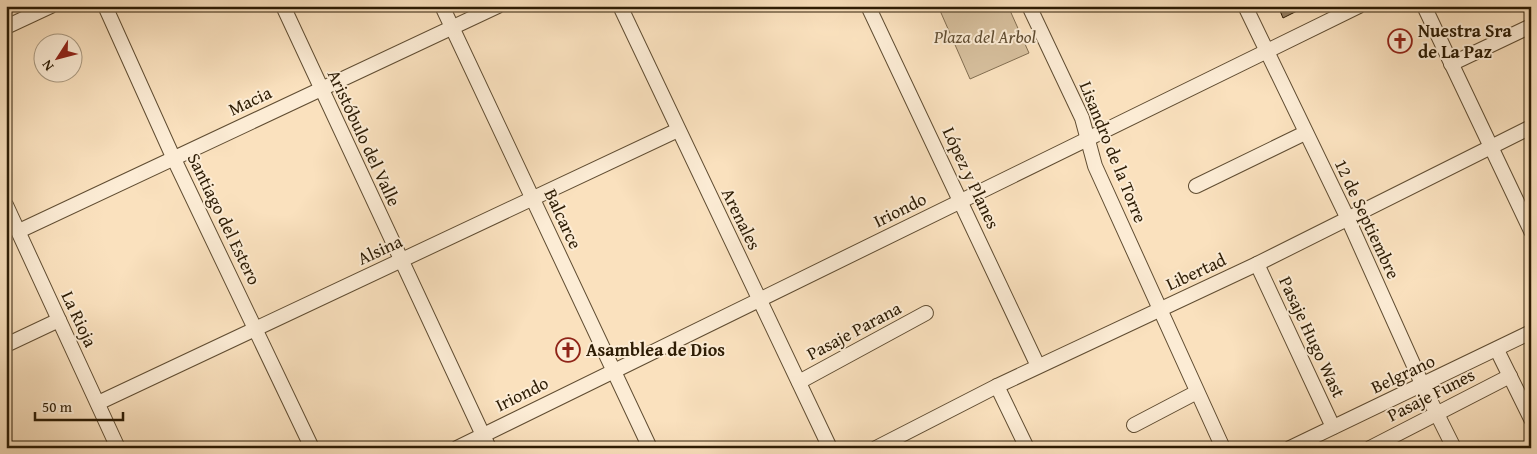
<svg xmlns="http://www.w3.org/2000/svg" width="1537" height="454" font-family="'Gentium Book Plus',serif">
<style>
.green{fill:#d7c09e;stroke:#826e51}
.building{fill:#988265;stroke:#2d1c04}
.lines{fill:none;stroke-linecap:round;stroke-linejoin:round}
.minor-casing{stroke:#604d32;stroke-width:16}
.minor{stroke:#fcecd5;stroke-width:14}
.labels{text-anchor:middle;stroke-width:4;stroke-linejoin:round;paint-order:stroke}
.poi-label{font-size:18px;font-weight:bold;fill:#2d1c04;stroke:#fcecd5;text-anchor:start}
.park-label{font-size:18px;font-style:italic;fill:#604d32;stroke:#fcecd5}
.street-label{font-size:18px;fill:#2d1c04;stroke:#fcecd5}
</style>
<rect width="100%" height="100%" fill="#fae1be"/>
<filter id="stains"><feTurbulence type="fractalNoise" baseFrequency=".004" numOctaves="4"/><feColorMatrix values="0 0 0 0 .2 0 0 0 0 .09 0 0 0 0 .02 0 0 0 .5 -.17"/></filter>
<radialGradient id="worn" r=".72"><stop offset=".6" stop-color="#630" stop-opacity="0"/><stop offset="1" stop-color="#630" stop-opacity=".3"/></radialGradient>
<path class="green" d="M938,6H1008L1029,53L970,79Z"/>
<path class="building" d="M1278,6H1307L1283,18Z"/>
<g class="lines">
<g class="minor-casing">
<g id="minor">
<path d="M105,6L173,157L312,448"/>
<path d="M283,6L489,448"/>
<path d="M442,6L650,448"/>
<path d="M620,6L830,448"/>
<path d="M868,6L1038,366"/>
<path d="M1029,6L1082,118L1095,166L1223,448"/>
<path d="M1245,6L1348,219L1423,386L1454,448"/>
<path d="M1424,6L1531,231"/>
<path d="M6,27L51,6"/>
<path d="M1451,64L1531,26"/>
<path d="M1196,186L1305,133"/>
<path d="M6,205L118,448"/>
<path d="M19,231L498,6"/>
<path d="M1257,264L1333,427"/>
<path d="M6,345L59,320"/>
<path d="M1497,350L1531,419"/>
<path d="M799,382L926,313"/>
<path d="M997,386L1027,448"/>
<path d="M98,403L678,130"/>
<path d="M1134,425L1197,392"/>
<path d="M457,448L1359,6"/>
<path d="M876,448L997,386L1257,264L1531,127"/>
<path d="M1290,448L1531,332"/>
<path d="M1370,448L1510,376"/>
</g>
</g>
<use href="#minor" class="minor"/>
</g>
<defs>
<g id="church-ring" transform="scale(1.25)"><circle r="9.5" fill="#fcecd5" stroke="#8f2418" stroke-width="1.5"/><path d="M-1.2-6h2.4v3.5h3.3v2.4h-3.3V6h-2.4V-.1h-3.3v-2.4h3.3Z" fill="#8f2418"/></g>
</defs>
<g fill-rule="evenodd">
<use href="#church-ring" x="1400" y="41"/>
<use href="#church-ring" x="568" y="350"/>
</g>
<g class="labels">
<g class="poi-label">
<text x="1418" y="37">Nuestra Sra<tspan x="1418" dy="21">de La Paz</tspan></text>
<text x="586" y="356">Asamblea de Dios</text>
</g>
<g class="park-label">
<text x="985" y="43">Plaza del Arbol</text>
</g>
<g class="street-label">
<text transform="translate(250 101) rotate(-25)" y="6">Macia</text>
<text transform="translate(364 138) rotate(65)" y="6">Aristóbulo del Valle</text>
<text transform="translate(1113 152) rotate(68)" y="6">Lisandro de la Torre</text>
<text transform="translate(971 178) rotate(65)" y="6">López y Planes</text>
<text transform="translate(900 210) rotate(-26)" y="6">Iriondo</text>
<text transform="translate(224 219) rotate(64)" y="6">Santiago del Estero</text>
<text transform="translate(563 219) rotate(65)" y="6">Balcarce</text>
<text transform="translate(741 219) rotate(64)" y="6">Arenales</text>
<text transform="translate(1367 219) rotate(65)" y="6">12 de Septiembre</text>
<text transform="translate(380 250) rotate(-25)" y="6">Alsina</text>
<text transform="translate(1196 272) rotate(-25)" y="6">Libertad</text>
<text transform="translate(79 319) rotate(65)" y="6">La Rioja</text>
<text transform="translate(854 331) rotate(-28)" y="6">Pasaje Parana</text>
<text transform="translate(1312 337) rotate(65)" y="6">Pasaje Hugo Wast</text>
<text transform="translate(1403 374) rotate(-25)" y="6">Belgrano</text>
<text transform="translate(522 394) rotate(-26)" y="6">Iriondo</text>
<text transform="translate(1431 395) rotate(-27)" y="6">Pasaje Funes</text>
</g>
</g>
<rect width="1537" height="454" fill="none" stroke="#fae1be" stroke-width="25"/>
<rect x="8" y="8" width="1522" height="439" fill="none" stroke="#2d1c04" stroke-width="2.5"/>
<rect x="12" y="12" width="1512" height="429" fill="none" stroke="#2d1c04"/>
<g transform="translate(58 58) rotate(234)"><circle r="24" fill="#fcecd5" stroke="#a99981"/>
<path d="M0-4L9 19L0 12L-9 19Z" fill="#8f2418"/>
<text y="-8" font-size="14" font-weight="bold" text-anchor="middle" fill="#2d1c04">N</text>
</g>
<path d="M35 412v8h88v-8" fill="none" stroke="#2d1c04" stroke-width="2.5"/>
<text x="42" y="412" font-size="15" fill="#2d1c04" stroke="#fcecd5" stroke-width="4" paint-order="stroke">50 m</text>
<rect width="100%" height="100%" filter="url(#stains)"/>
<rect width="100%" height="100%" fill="url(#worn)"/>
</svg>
